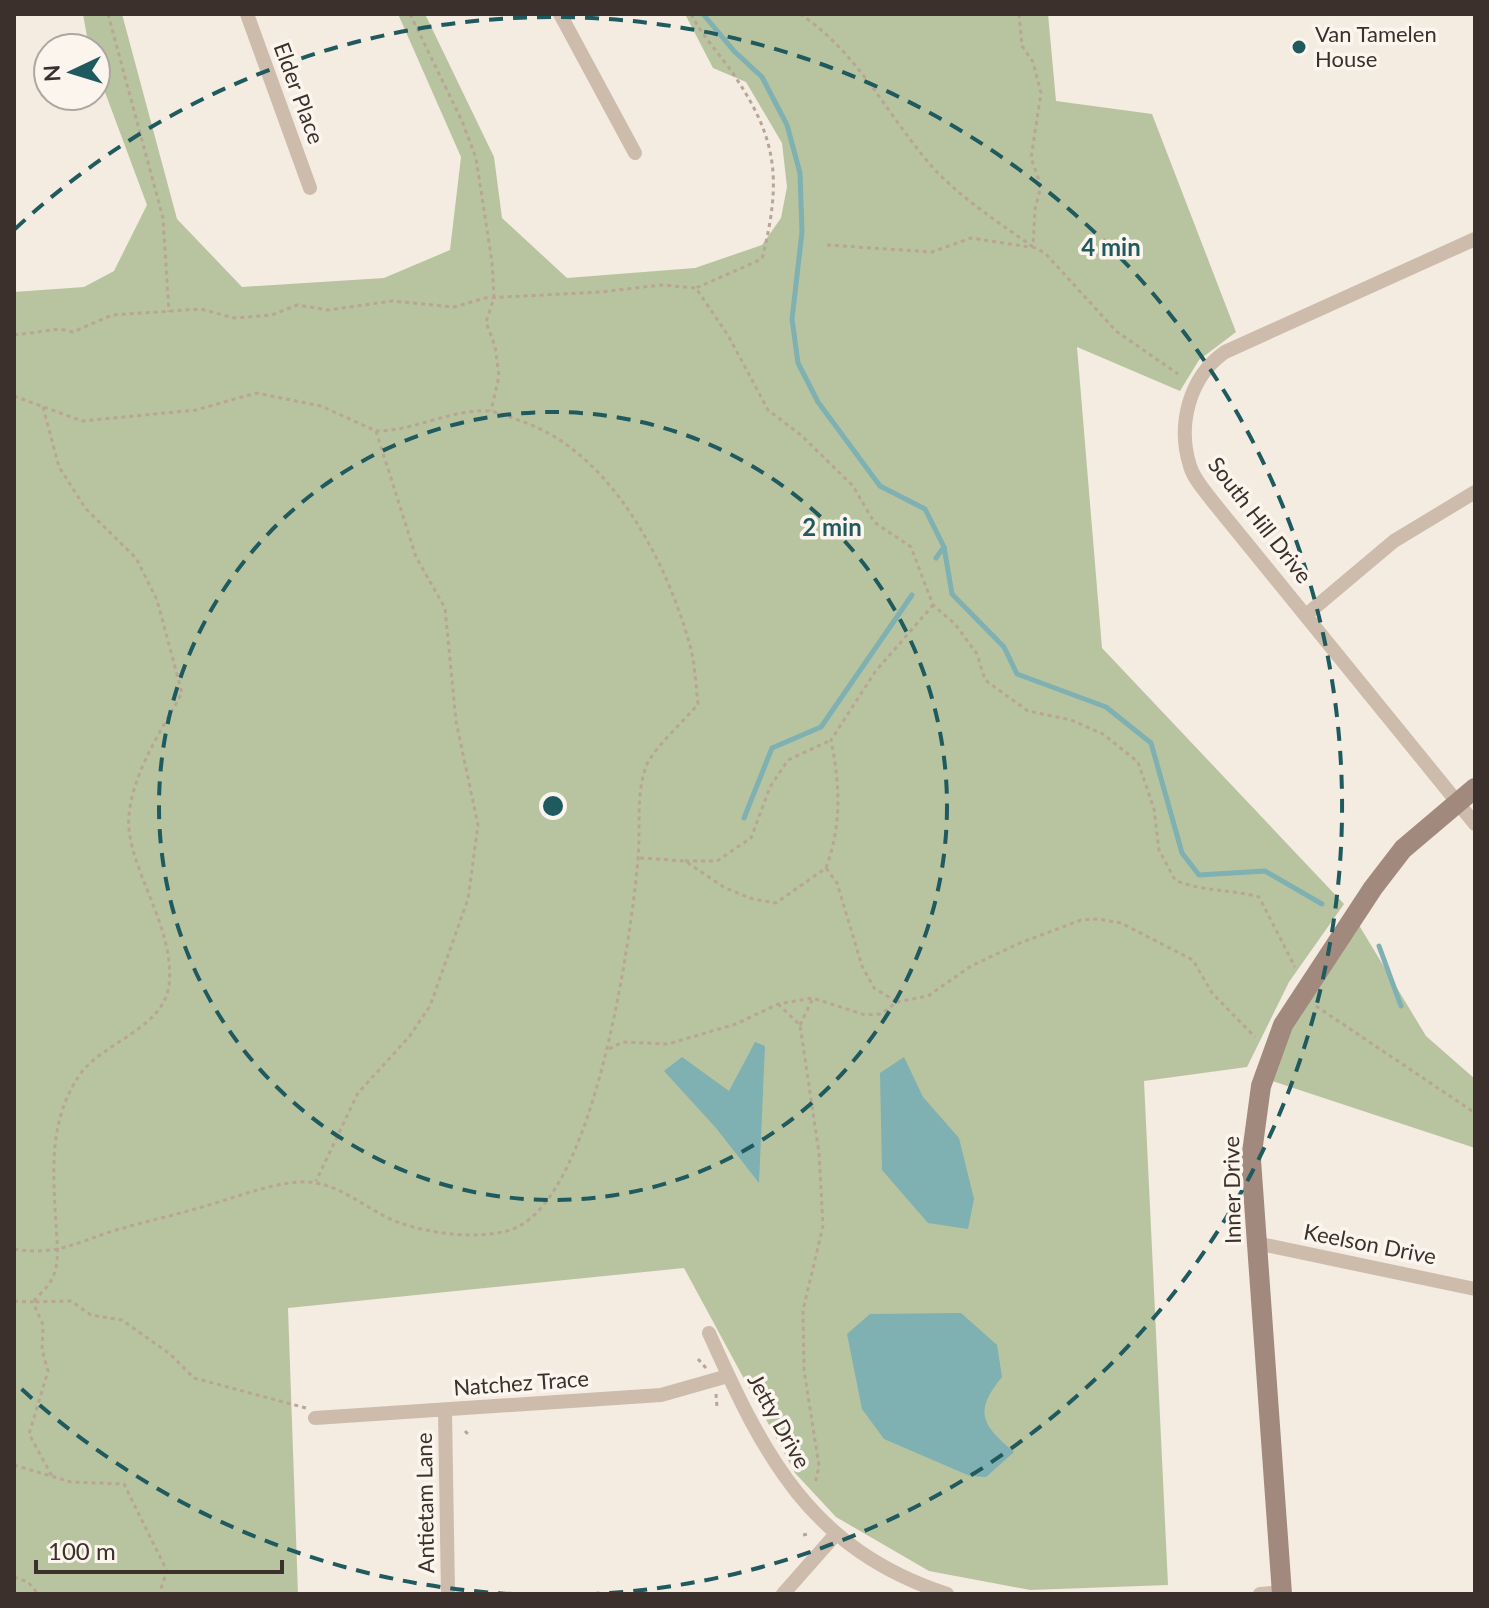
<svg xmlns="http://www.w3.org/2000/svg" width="1489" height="1608" font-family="Lato,sans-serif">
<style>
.green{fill:#b8c4a0}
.water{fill:#7fb0b2}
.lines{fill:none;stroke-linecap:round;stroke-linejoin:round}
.stream{stroke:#7fb0b2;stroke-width:5}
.path{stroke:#b9a596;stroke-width:3;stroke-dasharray:4 4;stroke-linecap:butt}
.street{stroke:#cdbbac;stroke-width:14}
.secondary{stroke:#a18a7d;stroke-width:20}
.ring{fill:none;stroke:#1f5a5e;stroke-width:4;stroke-dasharray:14 10}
.poi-dot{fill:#1f5a5e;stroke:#fbf5ee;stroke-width:3}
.labels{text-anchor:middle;stroke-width:7;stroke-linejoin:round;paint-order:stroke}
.poi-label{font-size:22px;fill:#3b302b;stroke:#fbf5ee;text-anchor:start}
.street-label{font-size:22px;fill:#3b302b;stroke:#fbf5ee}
.centre{fill:#1f5a5e;stroke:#fbf5ee;stroke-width:4}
.ring-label{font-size:24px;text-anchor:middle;font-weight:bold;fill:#1f5a5e;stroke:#fbf5ee;stroke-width:7;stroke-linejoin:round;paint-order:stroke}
</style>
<rect width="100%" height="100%" fill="#f4ebe1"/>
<g class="green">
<path d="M83,14H122L177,219L242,287L384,278L450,250L461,157L398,14H425L494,157L502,218L567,278L695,268L762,245L781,218L787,187L782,143L746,82L713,68L685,14H1048L1056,101L1152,114L1236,332L1199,360L1180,391L1077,347L1102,648L1344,904L1289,982L1247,1067L1144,1081L1168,1585L1030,1590L929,1571L836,1517L795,1473L684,1268L288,1308L298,1594H14V292L84,287L114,271L147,205L96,68V48H89Z"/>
<path d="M1354,917L1426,1036L1475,1079V1148L1263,1078Z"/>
</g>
<g class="water">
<path d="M755,1042L765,1046L759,1183L716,1128L664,1071L682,1057L729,1091Z"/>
<path d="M904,1057L923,1097L959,1138L974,1199L968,1229L928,1223L882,1170L880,1073Z"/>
<path d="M961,1313L997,1345L1002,1377C973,1412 982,1425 1014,1452L986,1477L970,1476L884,1439L862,1409L847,1334L870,1314Z"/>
</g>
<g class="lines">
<g class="stream">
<path d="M703,14L734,51L762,77L787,125L800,173L802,232L792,319L798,363L818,402L880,486L925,509L944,547L952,594L1004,647L1017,674L1106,707L1151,743L1182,853L1199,875L1265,871L1322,904"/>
<path d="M936,558L944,547"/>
<path d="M744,818L772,748L821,727L912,595"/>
<path d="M1379,946L1401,1006"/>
</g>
<g class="path">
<path d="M108,14L163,218L169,312"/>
<path d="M410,14L462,121L476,158L492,262L494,298L486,322L495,346L499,376L491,411"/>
<path d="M691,14C701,33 714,48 727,65C777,135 783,176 762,259L696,288"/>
<path d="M800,14C856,51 886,112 928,162C957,196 997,221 1033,247"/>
<path d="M1019,14L1022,46L1033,62L1041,93L1031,158L1041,186L1035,209L1033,247L1045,253L1116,331L1178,374"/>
<path d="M827,245L932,252L971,238L1029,247"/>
<path d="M14,335L60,329L73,332L112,315L201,309L234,318L272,315L297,305L328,310L392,301L454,307L485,298L601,292L661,285L696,288L729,337L768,410L801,435L853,486L874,522L911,547L933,605L955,624L977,654L985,680L1028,711L1071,720L1103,734L1138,762L1154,809L1159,850L1175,880C1202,892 1230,889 1259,897L1295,967"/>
<path d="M14,396L82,421L196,410L256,393L321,406L376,431L416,557L445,608L456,721L478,825L468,899L430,1006L409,1037L358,1093L316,1181"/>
<path d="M43,407L59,467L86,509L136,558L157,600L182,693C161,731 133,772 129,815C124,864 176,926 169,985C164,1028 104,1042 81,1073C48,1120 53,1170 56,1225C57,1242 60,1263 52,1279C48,1287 39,1295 33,1302L71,1301L91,1315L122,1320L170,1354L194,1378L306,1408"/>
<path d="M640,858L685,861L725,888L753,899L776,903L826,868L837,883L862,966L874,988L897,1002"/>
<path d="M685,861H717L751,838L770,787L788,760L831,740"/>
<path d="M826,868C842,824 840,785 831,740L875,672L933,605"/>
<path d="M778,1004L800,1025L819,1153L823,1226L803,1310L804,1370L819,1466L815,1484"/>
<path d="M1316,1006L1475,1113"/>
<path d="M800,1025L812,1000"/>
<path d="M609,1049L623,1042L668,1044L736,1024L778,1004L813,998L865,1015L881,1014L897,1002L928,996L971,966L1020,943L1081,920L1098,919L1121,923L1193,960L1212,993L1255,1037"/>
<path d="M14,1249C56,1256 75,1243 113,1231C146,1221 180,1214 212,1204C242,1195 270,1184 300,1182C336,1179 367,1211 400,1223C433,1234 473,1239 507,1231C594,1209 631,937 638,860C641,828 635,794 647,764C655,747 685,720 698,704C696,686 695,667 691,649C667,561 610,449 518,420C509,417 499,412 489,411C450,409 415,431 376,431"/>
<path d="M14,1301L33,1302L43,1325L42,1350L48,1371L29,1434L53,1478"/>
<path d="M698,1359L706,1368"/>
<path d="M716,1394L717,1407"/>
<path d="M465,1431L468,1434"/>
<path d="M423,1437L428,1433"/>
<path d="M14,1465L71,1482L124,1484L167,1571L159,1594"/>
<path d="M803,1535L809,1534"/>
<path d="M14,1577L28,1582L38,1594"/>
</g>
<g class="street">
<path d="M247,14L310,188"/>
<path d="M560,14L635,153"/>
<path d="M1475,239L1225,352C1189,377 1177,425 1190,466C1194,480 1206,492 1214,503L1475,824"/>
<path d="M1306,615L1394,541L1475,492"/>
<path d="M1256,1243L1475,1289"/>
<path d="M709,1333C764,1456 810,1549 947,1594"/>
<path d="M445,1411L448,1594"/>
<path d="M315,1418L661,1395L728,1376"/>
<path d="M783,1594L836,1534"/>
<path d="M1260,1594L1282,1592"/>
</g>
<path class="secondary" d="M1282,1594L1251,1160L1261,1086L1283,1025L1373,888L1403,849L1475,788"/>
</g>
<g class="ring">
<circle cx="553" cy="806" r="394"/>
<path d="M512 1594A789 789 0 0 1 15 1383M15 229A789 789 0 1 1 594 1594"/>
</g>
<circle class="poi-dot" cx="1299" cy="47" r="8"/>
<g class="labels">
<g class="poi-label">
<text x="1315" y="42">Van Tamelen<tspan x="1315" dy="25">House</tspan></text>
</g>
<g class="street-label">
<text transform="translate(299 93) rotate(70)" y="8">Elder Place</text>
<text transform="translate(1260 520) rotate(52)" y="8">South Hill Drive</text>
<text transform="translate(1232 1190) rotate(-91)" y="8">Inner Drive</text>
<text transform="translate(1370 1244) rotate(11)" y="8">Keelson Drive</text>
<text transform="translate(521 1383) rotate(-4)" y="8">Natchez Trace</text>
<text transform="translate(779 1421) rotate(61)" y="8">Jetty Drive</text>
<text transform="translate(425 1503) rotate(-91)" y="8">Antietam Lane</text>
</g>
</g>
<circle cx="553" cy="806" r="12" class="centre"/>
<g class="ring-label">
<text x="1111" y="256">4 min</text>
<text x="832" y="536">2 min</text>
</g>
<rect width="1489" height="1608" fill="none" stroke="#3b302b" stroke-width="32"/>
<g transform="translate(72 72) rotate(266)"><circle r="38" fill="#fbf5ee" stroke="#aea6a0" stroke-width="2"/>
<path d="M0-6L14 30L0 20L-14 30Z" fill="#1f5a5e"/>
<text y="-12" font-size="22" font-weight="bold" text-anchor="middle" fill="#3b302b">N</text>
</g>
<path d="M36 1560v12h246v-12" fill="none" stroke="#3b302b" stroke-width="4"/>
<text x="48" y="1560" font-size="24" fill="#3b302b" stroke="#fbf5ee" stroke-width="6" paint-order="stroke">100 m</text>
</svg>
